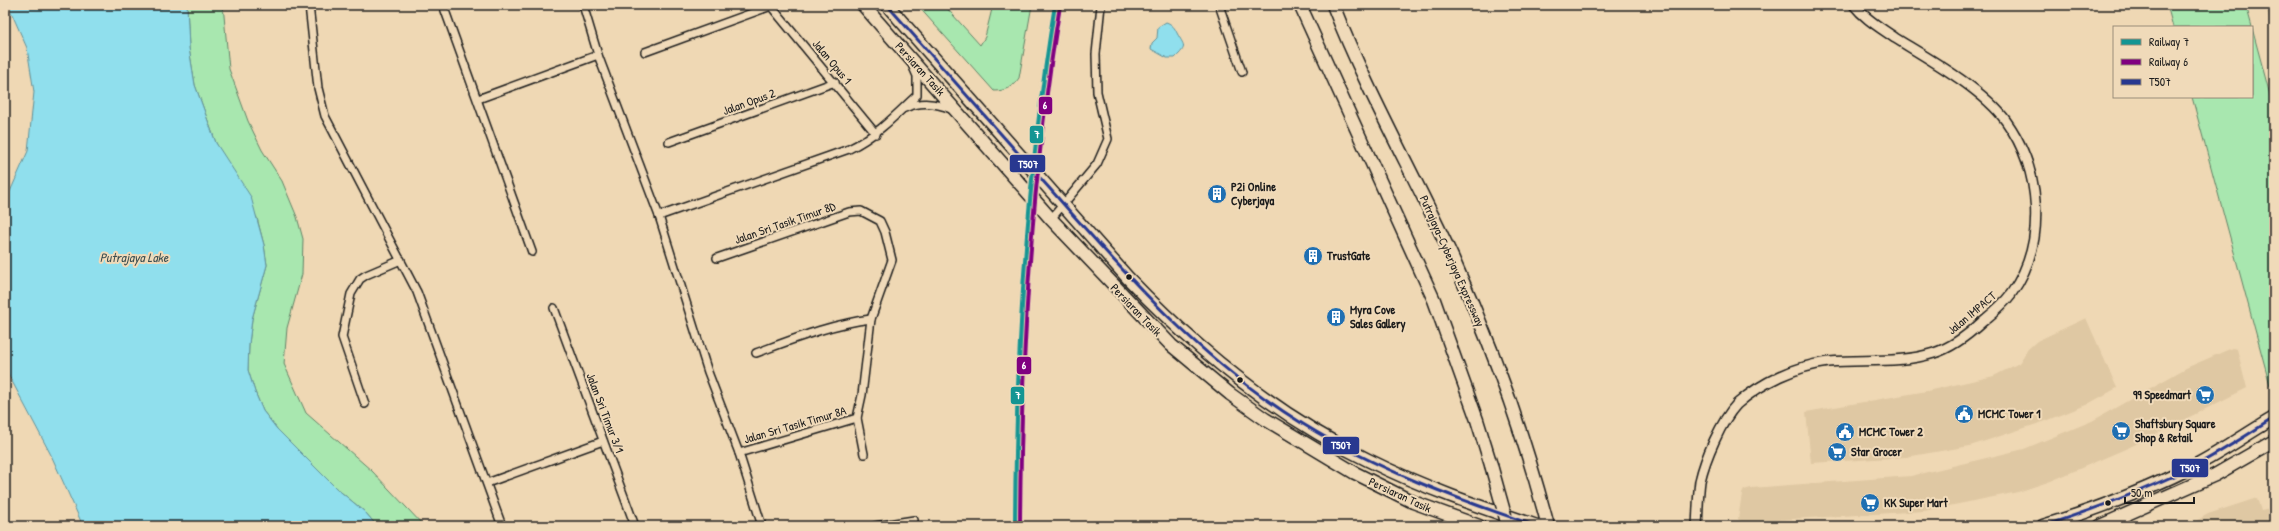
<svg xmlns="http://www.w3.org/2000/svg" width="2279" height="531" font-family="'Patrick Hand',sans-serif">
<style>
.built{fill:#dfc8a3}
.green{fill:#a8e7af;stroke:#628266}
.water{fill:#90dfed;stroke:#629199}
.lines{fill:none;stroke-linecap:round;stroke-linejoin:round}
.minor-casing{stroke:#1c1c1c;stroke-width:10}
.tertiary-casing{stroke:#1c1c1c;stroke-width:12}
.primary-casing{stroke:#1c1c1c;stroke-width:15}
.trunk-casing{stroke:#1c1c1c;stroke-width:15}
.minor{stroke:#f0dab9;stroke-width:7}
.tertiary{stroke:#f0dab9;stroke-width:9}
.primary{stroke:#f0dab9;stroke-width:12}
.trunk{stroke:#f0dab9;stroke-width:12}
.trunk-bridge-casing{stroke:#1c1c1c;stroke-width:15;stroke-linecap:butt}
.trunk-bridge{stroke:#f0dab9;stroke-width:12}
.bus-1-casing{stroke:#f0dab9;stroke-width:6}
.bus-1{stroke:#283890;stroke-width:3}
.rail-1-casing{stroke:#f0dab9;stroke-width:7}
.rail-2-casing{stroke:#f0dab9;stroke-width:7}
.rail-1{stroke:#139593;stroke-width:4}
.rail-2{stroke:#800080;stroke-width:4}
.bus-dot{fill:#1c1c1c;stroke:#f0dab9;stroke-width:1.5}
.labels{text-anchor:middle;stroke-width:4;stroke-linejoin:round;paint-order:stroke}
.street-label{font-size:12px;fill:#1c1c1c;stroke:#f0dab9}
.poi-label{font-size:12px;font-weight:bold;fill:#1c1c1c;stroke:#f0dab9;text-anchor:start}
.water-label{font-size:13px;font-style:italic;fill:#394d50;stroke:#f0dab9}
.line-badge{stroke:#f0dab9;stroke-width:1.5}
.badge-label{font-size:11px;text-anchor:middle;font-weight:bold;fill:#fff}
</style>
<rect width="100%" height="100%" fill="#efd8b4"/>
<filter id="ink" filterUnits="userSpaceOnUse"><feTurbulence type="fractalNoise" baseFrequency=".025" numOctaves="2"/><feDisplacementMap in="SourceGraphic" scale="8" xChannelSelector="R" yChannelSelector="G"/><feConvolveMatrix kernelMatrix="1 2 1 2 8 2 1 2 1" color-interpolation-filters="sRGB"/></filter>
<g filter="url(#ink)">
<g class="built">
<path d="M2266,5H2274V38L2266,8Z"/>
<path d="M2086,318L2117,388L2086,405L2046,421L1970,446L1906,457L1811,463L1806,412L1927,391L1994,376L2019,363L2028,349L2037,341Z"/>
<path d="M2232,348L2237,349L2247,388L2130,447L2051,481L2018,492L1924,511L1742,522L1738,519L1742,494L1744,490L1751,488L1911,476L2024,449L2092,421L2186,368Z"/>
<path d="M2257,498L2261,511L2274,508V526H2187L2208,514Z"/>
</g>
<g class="green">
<path d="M187,5H223L229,69L248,121L262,150L282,181L297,217L303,239L302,274L287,328L284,364L306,413L372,471L424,526H377L365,512L336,488L277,429L263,411L255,392L248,370L249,344L252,319L267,265L264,245L257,218L216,143L195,85L189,48Z"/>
<path d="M917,5H944L980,45L985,37L993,5H1032L1019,78C1013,87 1005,91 994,91Z"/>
<path d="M2167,5H2246L2252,27H2173Z"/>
<path d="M2252,28L2274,110V382L2270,385L2192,97H2252Z"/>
</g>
<g class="water">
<path d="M8,5H187L189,48L195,85L216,143L251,197L264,245L267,265L252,319L249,344L248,370L255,392L263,411L277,429L336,488L365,512L377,526H83L51,455L5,368V203L28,151L34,92L27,48Z"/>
<path d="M1166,22C1172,24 1175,28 1177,33C1184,46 1188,46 1175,58H1167L1151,49L1152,43L1157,38L1158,27Z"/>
</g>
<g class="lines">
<g class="minor-casing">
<g id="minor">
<path d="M309,5L318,88L325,116L417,292L502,526"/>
<path d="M443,5L532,252"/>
<path d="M583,5L598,55L659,216L708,372L739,453L762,526"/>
<path d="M770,5L876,134"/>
<path d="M1219,5L1242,72"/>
<path d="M645,52L771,6"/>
<path d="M478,99L598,55"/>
<path d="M905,108C921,101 935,103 951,109"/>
<path d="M669,142L835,82"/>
<path d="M659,216L849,149C876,136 895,116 917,95V76L913,67"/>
<path d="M1051,219L1097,164L1108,139L1097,92L1096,54L1101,5"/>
<path d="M717,258L849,212L861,211L880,221L885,232L892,260L871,319L862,395L857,418L864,454"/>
<path d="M554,308L635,526"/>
<path d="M756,353C794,339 831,324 871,319"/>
<path d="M365,404L342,337L351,294L360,279L366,275L401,260"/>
<path d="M739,453L857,418"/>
<path d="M487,483L603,441"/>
<path d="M875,526L914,520"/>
</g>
</g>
<g class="tertiary-casing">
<path id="tertiary" d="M1697,526C1698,511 1698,496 1700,481C1705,459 1721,421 1737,404C1762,382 1796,366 1829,362C1865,359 1899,364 1934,353C1953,347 1968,335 1982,322C1993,313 2003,305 2011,294C2048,243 2041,170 2006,121C1983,89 1929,59 1895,38C1881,28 1865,19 1854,5"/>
</g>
<g class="primary-casing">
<g id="primary">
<path d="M863,5L1051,219L1171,345L1230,394L1265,419L1355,473L1413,502L1479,526"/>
<path d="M887,5L1128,278C1197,350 1277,416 1368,460C1422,487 1480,507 1537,526"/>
<path d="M2043,526C2095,510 2147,490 2196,465C2223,451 2248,433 2274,418"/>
<path d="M2100,526L2215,475L2274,441"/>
</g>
</g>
<g class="trunk-casing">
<g id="trunk">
<path d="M1300,5L1434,300L1477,420L1491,465"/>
<path d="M1333,5C1367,92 1414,174 1453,259C1492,345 1524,435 1548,526"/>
</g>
</g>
<use href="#minor" class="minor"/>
<use href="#tertiary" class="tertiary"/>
<use href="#primary" class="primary"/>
<use href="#trunk" class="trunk"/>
<g class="trunk-bridge-casing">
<path id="trunk-bridge" d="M1491,465L1508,526"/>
</g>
<use href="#trunk-bridge" class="trunk-bridge"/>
<g class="bus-1-casing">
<g id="bus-1">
<path d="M887,5C942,67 996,129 1051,190C1127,277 1204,363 1303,424C1376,469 1456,499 1537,526"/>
<path d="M2043,526C2095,509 2147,490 2196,465C2223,451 2248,434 2274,418"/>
</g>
</g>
<use href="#bus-1" class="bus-1"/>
<g class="rail-1-casing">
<path id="rail-1" d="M1015,526C1016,351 1026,178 1055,5"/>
</g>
<g class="rail-2-casing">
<path id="rail-2" d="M1020,526C1021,351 1031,178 1060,6"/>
</g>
<use href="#rail-1" class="rail-1"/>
<use href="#rail-2" class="rail-2"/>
</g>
</g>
<defs>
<g id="building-disc" transform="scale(1)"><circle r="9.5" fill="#1f6fb2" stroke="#f0dab9"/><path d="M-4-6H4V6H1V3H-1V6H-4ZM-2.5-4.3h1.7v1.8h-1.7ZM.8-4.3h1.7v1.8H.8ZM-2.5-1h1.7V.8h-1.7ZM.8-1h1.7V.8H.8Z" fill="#fff"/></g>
<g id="supermarket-disc" transform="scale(1)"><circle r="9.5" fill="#1f6fb2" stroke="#f0dab9"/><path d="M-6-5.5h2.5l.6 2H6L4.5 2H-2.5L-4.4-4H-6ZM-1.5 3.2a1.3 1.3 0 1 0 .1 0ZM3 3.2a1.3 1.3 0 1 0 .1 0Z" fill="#fff"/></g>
<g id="civic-disc" transform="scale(1)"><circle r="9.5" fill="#1f6fb2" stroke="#f0dab9"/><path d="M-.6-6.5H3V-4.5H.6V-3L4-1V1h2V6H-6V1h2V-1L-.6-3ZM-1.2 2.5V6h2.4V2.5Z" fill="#fff"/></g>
</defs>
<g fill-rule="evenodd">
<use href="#building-disc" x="1217" y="194"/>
<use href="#building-disc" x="1313" y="256"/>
<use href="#building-disc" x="1336" y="317"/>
<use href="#supermarket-disc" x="2205" y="395"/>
<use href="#civic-disc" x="1964" y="414"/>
<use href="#supermarket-disc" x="2121" y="431"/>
<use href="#civic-disc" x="1845" y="432"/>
<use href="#supermarket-disc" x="1837" y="452"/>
<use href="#supermarket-disc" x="1870" y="503"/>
</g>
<g class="bus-dot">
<circle cx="1129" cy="277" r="3.5"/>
<circle cx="1240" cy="380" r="3.5"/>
<circle cx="2108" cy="503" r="3.5"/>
</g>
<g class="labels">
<g class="street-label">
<text transform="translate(832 62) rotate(50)" y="4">Jalan Opus 1</text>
<text transform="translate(920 69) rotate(48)" y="4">Persiaran Tasik</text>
<text transform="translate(749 102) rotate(-20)" y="4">Jalan Opus 2</text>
<text transform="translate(785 223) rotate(-19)" y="4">Jalan Sri Tasik Timur 8D</text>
<text transform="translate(1452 261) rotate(66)" y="4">Putrajaya–Cyberjaya Expressway</text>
<text transform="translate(1136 310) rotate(46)" y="4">Persiaran Tasik</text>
<text transform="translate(1972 313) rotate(-40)" y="4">Jalan IMPACT</text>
<text transform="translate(605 413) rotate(69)" y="4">Jalan Sri Timur 3/1</text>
<text transform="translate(795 425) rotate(-16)" y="4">Jalan Sri Tasik Timur 8A</text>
<text transform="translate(1400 495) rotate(25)" y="4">Persiaran Tasik</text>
</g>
<g class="poi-label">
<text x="1231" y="191">P2i Online<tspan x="1231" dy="14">Cyberjaya</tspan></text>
<text x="1327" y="260">TrustGate</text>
<text x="1350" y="314">Myra Cove<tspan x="1350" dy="14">Sales Gallery</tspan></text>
<text x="2191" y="399" text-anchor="end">99 Speedmart</text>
<text x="1978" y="418">MCMC Tower 1</text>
<text x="2135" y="428">Shaftsbury Square<tspan x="2135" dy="14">Shop &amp; Retail</tspan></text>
<text x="1859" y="436">MCMC Tower 2</text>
<text x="1851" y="456">Star Grocer</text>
<text x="1884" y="507">KK Super Mart</text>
</g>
<g class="water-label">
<text x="134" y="262">Putrajaya Lake</text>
</g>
</g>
<g class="line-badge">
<rect x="1038" y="96" width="15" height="19" rx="4" fill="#800080"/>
<rect x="1029" y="125" width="15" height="19" rx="4" fill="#139593"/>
<rect x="1009" y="154" width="37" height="19" rx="4" fill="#283890"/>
<rect x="1016" y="356" width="16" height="19" rx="4" fill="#800080"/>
<rect x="1010" y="386" width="15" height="19" rx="4" fill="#139593"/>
<rect x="1322" y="436" width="38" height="19" rx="4" fill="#283890"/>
<rect x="2171" y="458" width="38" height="20" rx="4" fill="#283890"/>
</g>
<g class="badge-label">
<text x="1045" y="109">6</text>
<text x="1037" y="138">7</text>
<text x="1028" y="168">T507</text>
<text x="1024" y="369">6</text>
<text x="1018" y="399">7</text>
<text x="1341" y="449">T507</text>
<text x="2190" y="472">T507</text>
</g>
<rect width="2279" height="531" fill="none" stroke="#f0dab9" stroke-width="20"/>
<rect x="10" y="10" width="2259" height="511" fill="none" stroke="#1c1c1c" stroke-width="1.5" filter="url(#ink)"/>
<rect x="2113" y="26" width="140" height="72" fill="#f0dab9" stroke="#9b8e7a"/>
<rect x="2121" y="39" width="20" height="6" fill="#139593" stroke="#9b8e7a"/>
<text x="2149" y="46" font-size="12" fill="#1c1c1c">Railway 7</text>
<rect x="2121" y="59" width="20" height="6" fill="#800080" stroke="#9b8e7a"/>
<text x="2149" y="66" font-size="12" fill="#1c1c1c">Railway 6</text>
<rect x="2121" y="79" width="20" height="6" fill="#283890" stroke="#9b8e7a"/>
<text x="2149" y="86" font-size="12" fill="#1c1c1c">T507</text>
<path d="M2125 497v6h69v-6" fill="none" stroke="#1c1c1c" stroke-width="2"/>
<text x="2131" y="497" font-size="12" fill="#1c1c1c" stroke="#f0dab9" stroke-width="3" paint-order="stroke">50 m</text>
</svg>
